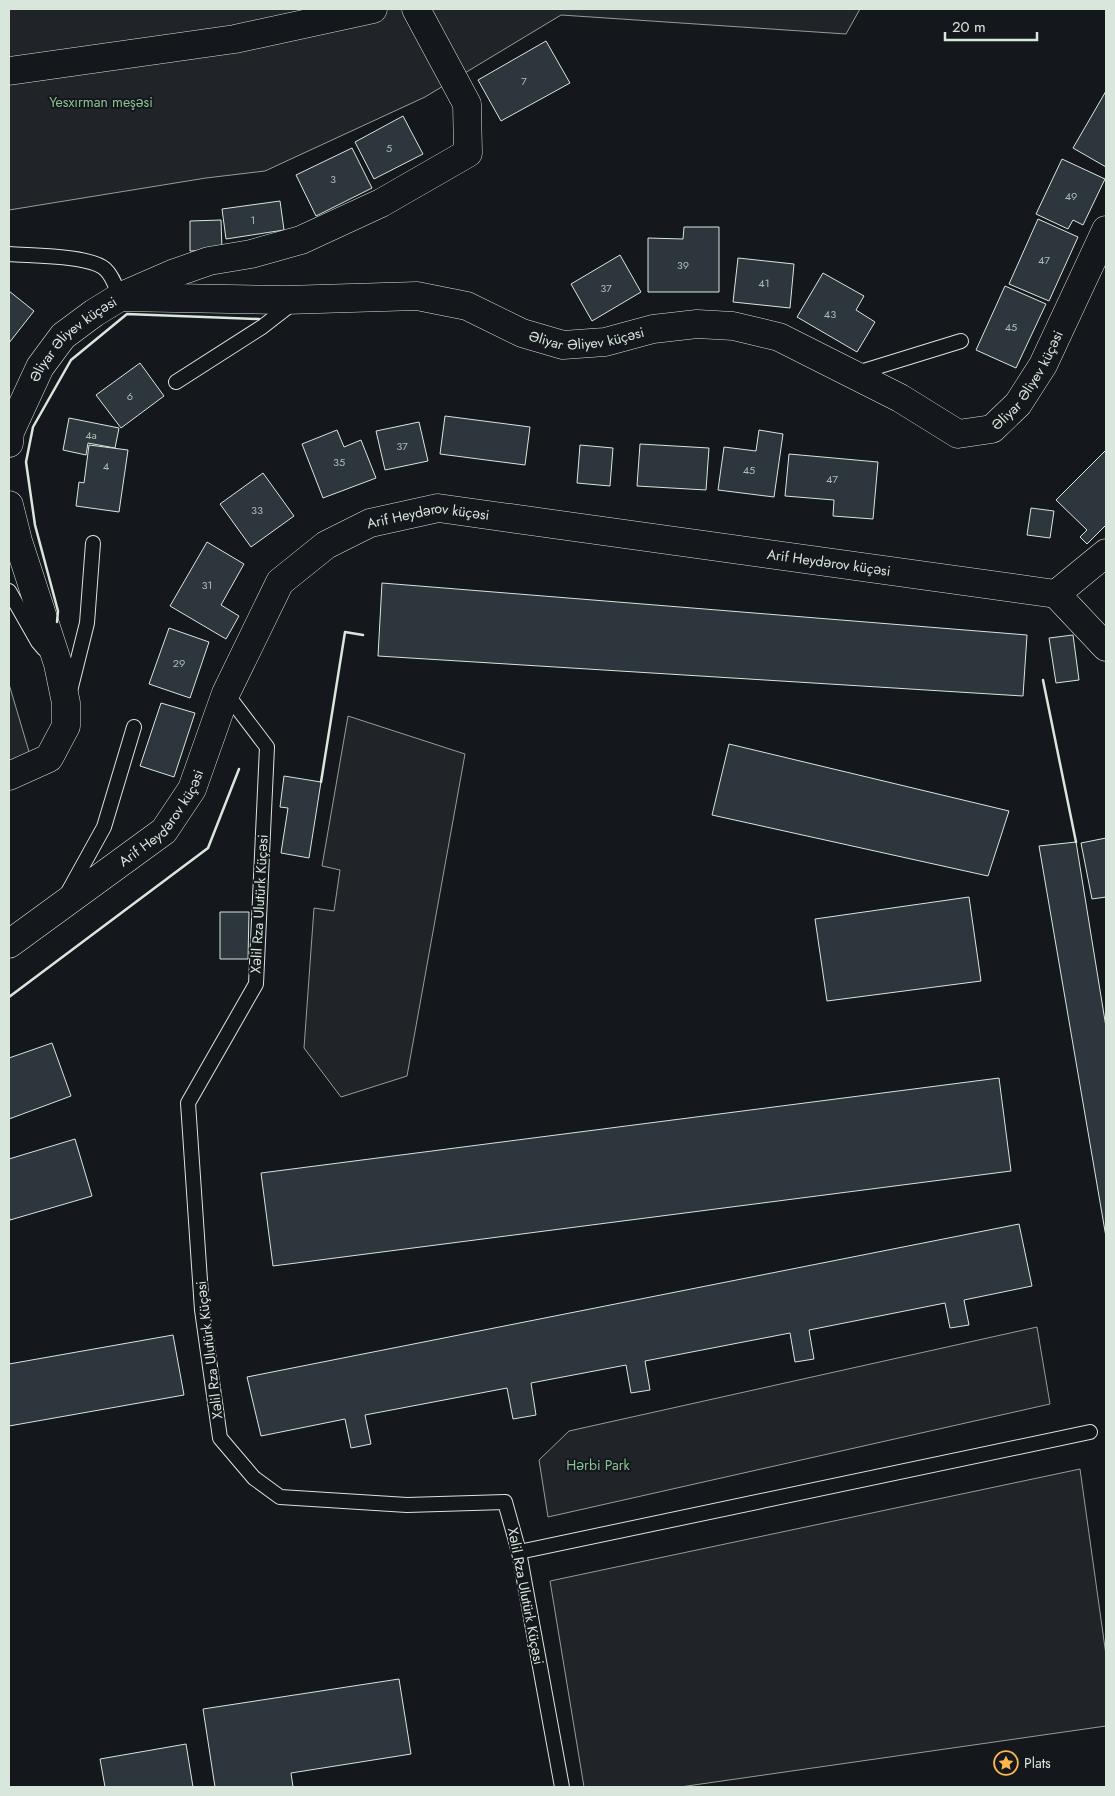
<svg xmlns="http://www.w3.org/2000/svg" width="1115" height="1796" font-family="Jost,sans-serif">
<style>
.green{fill:#202428;stroke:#939e99}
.building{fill:#2c363c;stroke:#d8e6dc}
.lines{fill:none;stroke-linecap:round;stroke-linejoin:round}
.lane-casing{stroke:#d8e6dc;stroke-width:16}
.street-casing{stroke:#d8e6dc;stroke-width:29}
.secondary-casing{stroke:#d8e6dc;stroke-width:29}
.lane{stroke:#14181c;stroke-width:14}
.street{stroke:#14181c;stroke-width:28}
.secondary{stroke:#14181c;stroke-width:28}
.wall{stroke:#d8e6dc;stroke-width:2.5}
.labels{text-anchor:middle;stroke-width:4;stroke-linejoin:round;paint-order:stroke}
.number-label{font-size:11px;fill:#adbab4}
.park-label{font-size:14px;fill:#8ac095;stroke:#14181c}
.street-label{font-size:14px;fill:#d8e6dc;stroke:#14181c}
.poi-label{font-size:14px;fill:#d8e6dc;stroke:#14181c;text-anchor:start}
</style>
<rect width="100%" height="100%" fill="#14181c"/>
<g class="green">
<path d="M9,9H860L846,34L561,15L425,97L265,171L206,178L9,210Z"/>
<path d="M9,684L30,755L9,763Z"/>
<path d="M348,716L465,754L407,1076L341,1097L304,1048L314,908L334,911L340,870L322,866Z"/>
<path d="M1037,1327L1050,1404L548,1517L539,1460L569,1431Z"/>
<path d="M1080,1469L1106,1655V1726L680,1787H584L550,1581Z"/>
</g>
<g class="building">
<path d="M546,41L570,83L501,121L478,80Z"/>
<path d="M1106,91V167L1073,148Z"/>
<path d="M403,116L423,154L374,179L355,142Z"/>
<path d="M352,148L372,188L316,216L296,175Z"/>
<path d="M1062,159L1105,179L1083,225L1073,220L1068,229L1036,214Z"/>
<path d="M280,201L284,230L226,239L222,209Z"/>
<path d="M1038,219L1078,237L1049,301L1009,284Z"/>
<path d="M221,220L222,250L190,251V221Z"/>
<path d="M684,227H719V292H648V238L683,239Z"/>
<path d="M620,255L641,292L592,321L571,284Z"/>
<path d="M738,258L794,264L790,308L733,302Z"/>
<path d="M823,273L864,296L856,310L875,322L857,352L797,317Z"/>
<path d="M1005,286L1046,304L1016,368L976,350Z"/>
<path d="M9,291L34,311L9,343Z"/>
<path d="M140,363L164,396L121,428L96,395Z"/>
<path d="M445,416L530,427L525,465L440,454Z"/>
<path d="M69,418L119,428L115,448L88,443L86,455L63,450Z"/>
<path d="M419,422L428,461L385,470L376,431Z"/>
<path d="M337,430L344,447L361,440L376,478L323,498L302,444Z"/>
<path d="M759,430L783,434L774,497L718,490L724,447L756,451Z"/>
<path d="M640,444L709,448L706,490L637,486Z"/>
<path d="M89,445L128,450L119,512L76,506L79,482L84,483Z"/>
<path d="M580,445L613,448L610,486L577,483Z"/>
<path d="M1106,450V525L1087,544L1080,537L1087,530L1056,500Z"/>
<path d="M789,454L878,462L873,519L833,516L834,500L785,496Z"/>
<path d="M263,473L294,516L251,547L220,504Z"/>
<path d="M1031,508L1054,511L1050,538L1027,535Z"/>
<path d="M207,542L244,564L221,605L239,616L226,639L170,606Z"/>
<path d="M382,583L1027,635L1023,696L378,656Z"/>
<path d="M169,628L209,642L190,698L149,684Z"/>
<path d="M1073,635L1079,680L1056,683L1049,638Z"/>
<path d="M161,703L195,713L174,777L140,766Z"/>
<path d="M729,744L1009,811L988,876L712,815Z"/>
<path d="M284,776L321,782L309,858L281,853L288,808L280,807Z"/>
<path d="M1106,838V897L1092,899L1081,843Z"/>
<path d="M1076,842L1106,1027V1237L1039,846Z"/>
<path d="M969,897L981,981L827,1001L815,919Z"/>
<path d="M220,912H249L248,959H220Z"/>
<path d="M52,1043L71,1096L9,1119V1058Z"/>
<path d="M999,1078L1011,1171L273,1266L261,1173Z"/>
<path d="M75,1139L92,1196L10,1220L9,1214V1159Z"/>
<path d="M1019,1224L1032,1286L964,1300L969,1325L950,1328L945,1303L809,1330L814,1359L795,1362L790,1333L645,1361L650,1390L631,1393L626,1365L531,1383L536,1415L513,1419L507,1388L365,1415L371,1444L351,1448L345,1419L261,1436L247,1377Z"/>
<path d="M173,1335L184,1395L9,1426V1364Z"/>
<path d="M399,1679L411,1754L291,1773L293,1787H215L203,1709Z"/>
<path d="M186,1744L193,1787H105L100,1759Z"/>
</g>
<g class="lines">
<g class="lane-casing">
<g id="lane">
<path d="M9,254C31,256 89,255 105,269C113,276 116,288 120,297"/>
<path d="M854,374L961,341"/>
<path d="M176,382L262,327L293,303"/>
<path d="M9,591L38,642L44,649"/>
<path d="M70,691L87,623L93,543"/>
<path d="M226,693L267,747L256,984L188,1103L202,1310L220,1438L254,1478L280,1497L407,1505L505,1502L519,1552L562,1787"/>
<path d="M67,894L104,827L134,727"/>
<path d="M519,1552L1090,1432"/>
</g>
</g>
<g class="street-casing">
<g id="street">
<path d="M9,71L235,39L373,9"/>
<path d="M126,294L172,274L209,261L251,254L301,240L381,203L468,153L467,104L416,9"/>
<path id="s1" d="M9,443L10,432L40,367L63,336L94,313L120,297L286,300L417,296L467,306L522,333L563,345L605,342L653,329L697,324L733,326L779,337L900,398L958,434L992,429L1018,404L1043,365L1106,230"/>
<path d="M9,505L18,541L58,664L66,703V726L49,758L9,776"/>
<path id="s2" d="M9,944L164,831L192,789L226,693L280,582L326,545L370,523L438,508L1056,594L1106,553"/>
</g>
</g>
<g class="secondary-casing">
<path id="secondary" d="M1056,594L1106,647"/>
</g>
<use href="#lane" class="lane"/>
<use href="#street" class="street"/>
<use href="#secondary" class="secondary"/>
<g class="wall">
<path d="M57,622L58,611L35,525L26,462L33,427L71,360L127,314L259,319"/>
<path d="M1043,680L1076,842"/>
<path d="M321,782L345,632L363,635"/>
<path d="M9,997L208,848L239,769"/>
</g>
</g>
<defs>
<g id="sight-ring" transform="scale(1.25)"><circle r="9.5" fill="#14181c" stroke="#ffb74d" stroke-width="1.5"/><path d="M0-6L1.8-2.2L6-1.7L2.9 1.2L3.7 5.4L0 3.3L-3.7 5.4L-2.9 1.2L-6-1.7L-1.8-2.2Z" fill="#ffb74d"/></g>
</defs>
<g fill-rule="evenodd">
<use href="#sight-ring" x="1006" y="1763"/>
</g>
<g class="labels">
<g class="number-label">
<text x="524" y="85">7</text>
<text x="389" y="152">5</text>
<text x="333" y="183">3</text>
<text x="1071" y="200">49</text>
<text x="253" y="224">1</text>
<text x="1044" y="264">47</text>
<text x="683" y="269">39</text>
<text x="764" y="287">41</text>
<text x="606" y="292">37</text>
<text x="830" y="318">43</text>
<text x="1011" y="331">45</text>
<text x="130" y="400">6</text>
<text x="91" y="439">4a</text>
<text x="402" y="450">37</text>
<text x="339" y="466">35</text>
<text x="106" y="470">4</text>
<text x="749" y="474">45</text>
<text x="832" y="483">47</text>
<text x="257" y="514">33</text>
<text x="207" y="589">31</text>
<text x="179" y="667">29</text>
</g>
<g class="park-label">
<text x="101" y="107">Yesxırman meşəsi</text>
<text x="598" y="1470">Hərbi Park</text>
</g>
<g class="street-label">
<text dy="5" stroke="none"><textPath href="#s1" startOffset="666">Əliyar Əliyev küçəsi</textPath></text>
<text dy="5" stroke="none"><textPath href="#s1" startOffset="126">Əliyar Əliyev küçəsi</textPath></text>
<text dy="5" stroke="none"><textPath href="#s1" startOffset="1161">Əliyar Əliyev küçəsi</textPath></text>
<text dy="5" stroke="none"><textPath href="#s2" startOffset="635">Arif Heydərov küçəsi</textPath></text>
<text dy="5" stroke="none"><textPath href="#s2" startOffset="1040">Arif Heydərov küçəsi</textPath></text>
<text dy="5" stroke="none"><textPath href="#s2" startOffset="200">Arif Heydərov küçəsi</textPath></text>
<text transform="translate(259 904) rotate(-87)" y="5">Xəlil Rza Ulutürk Küçəsi</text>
<text transform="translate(209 1350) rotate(-97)" y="5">Xəlil Rza Ulutürk Küçəsi</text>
<text transform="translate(526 1596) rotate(79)" y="5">Xəlil Rza Ulutürk Küçəsi</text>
</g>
<g class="poi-label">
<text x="1024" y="1768">Plats</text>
</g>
</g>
<rect width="1115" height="1796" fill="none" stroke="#d8e6dc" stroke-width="20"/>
<path d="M945 32v8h92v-8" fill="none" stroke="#d8e6dc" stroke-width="2.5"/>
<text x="952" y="32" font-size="15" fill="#d8e6dc" stroke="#14181c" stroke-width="4" paint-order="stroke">20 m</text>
</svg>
